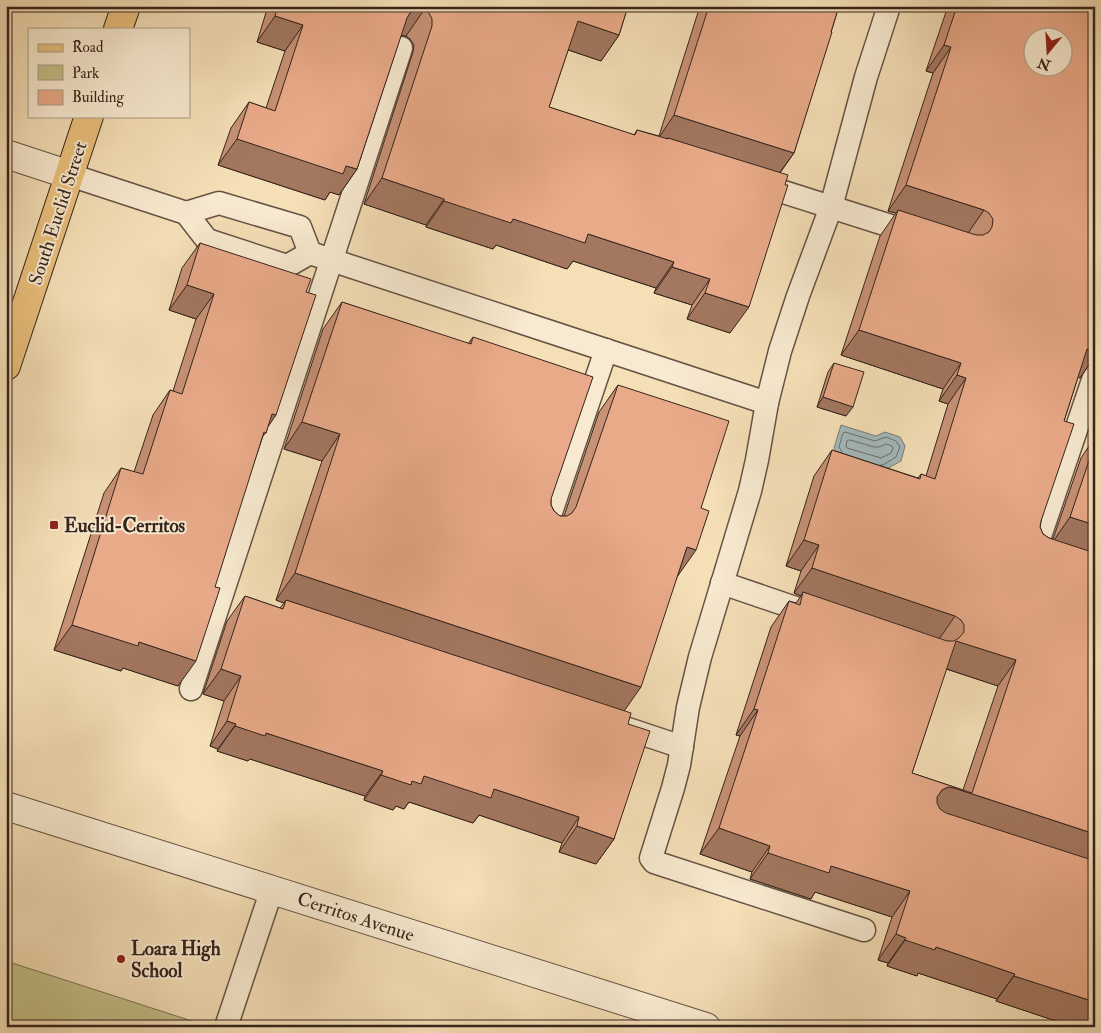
<svg xmlns="http://www.w3.org/2000/svg" width="1101" height="1033" font-family="'IM FELL Double Pica',serif">
<style>
.green{fill:#c4c089;stroke:#7d7253}
.water{fill:#a3b9bb;stroke:#777d7c}
.lines{fill:none;stroke-linecap:round;stroke-linejoin:round}
.shore{stroke:#6c6e6c;stroke-width:1}
.service-casing{stroke:#665344;stroke-width:25}
.minor-casing{stroke:#665344;stroke-width:30}
.tertiary-casing{stroke:#665344;stroke-width:30}
.primary-casing{stroke:#36241d;stroke-width:30}
.service{stroke:#f8ead0;stroke-width:22}
.minor{stroke:#f8ead0;stroke-width:28}
.tertiary{stroke:#f8ead0;stroke-width:28}
.primary{stroke:#eac07c;stroke-width:28}
.wall{fill:#c89276;stroke:#36241d;fill-rule:evenodd}
.shaded-wall{fill:#a37760;stroke:#36241d}
.building{fill:#e9aa89;stroke:#36241d;fill-rule:evenodd}
.poi-dot{fill:#8f2418;stroke:#f8ead0;stroke-width:2}
.labels{text-anchor:middle;stroke-width:4;stroke-linejoin:round;paint-order:stroke}
.street-label{font-size:19px;fill:#36241d;stroke:#f8ead0}
.poi-label{font-size:19px;font-weight:bold;fill:#36241d;stroke:#f8ead0;text-anchor:start}
</style>
<rect width="100%" height="100%" fill="#f5dfb7"/>
<filter id="stains"><feTurbulence type="fractalNoise" baseFrequency=".004" numOctaves="4"/><feColorMatrix values="0 0 0 0 .2 0 0 0 0 .09 0 0 0 0 .02 0 0 0 .5 -.17"/></filter>
<radialGradient id="worn" r=".72"><stop offset=".6" stop-color="#630" stop-opacity="0"/><stop offset="1" stop-color="#630" stop-opacity=".3"/></radialGradient>
<path class="green" d="M6,961L195,1022L194,1027H6Z"/>
<path class="water" d="M841,425L876,436L885,432L900,437L905,446L901,461L883,471L839,457L834,448Z"/>
<g class="lines">
<g class="shore">
<path d="M850,440L874,447H879L886,444L892,446L893,448L891,453L881,458L847,448L846,446L847,441Z"/>
<path d="M842,452L839,447L843,433L845,432L875,441L886,437L896,441L900,447L896,457L883,465H880"/>
</g>
<g class="service-casing">
<g id="service">
<path d="M70,175L186,213L207,240L287,266L310,253L767,403"/>
<path d="M755,183L916,234"/>
<path d="M186,213L219,203L300,227L310,253"/>
<path d="M1095,374L1035,551L1095,571"/>
<path d="M545,530L606,350"/>
<path d="M722,583L816,615"/>
<path d="M191,689L401,48"/>
<path d="M619,726L682,747"/>
<path d="M864,930L654,862L651,858L673,788L679,765L688,707L700,657L750,491L757,460L767,403L780,351L798,296L831,207L866,77L889,6"/>
<path d="M226,1027L272,889"/>
</g>
</g>
<g class="minor-casing">
<path id="minor" d="M6,154L70,175"/>
</g>
<g class="tertiary-casing">
<path id="tertiary" d="M6,806L706,1027"/>
</g>
<g class="primary-casing">
<g id="primary">
<path d="M118,29L126,6"/>
<path d="M6,366L89,116"/>
</g>
</g>
<use href="#service" class="service"/>
<use href="#minor" class="minor"/>
<use href="#tertiary" class="tertiary"/>
<use href="#primary" class="primary"/>
</g>
<g class="wall">
<path d="M268,6H628L619,35L601,61L568,50L549,107L634,135L637,130L659,136L700,6H839L794,153L780,173L730,333L687,319L692,305L654,293L656,288L573,261L567,269L496,245L493,249L426,227V225L364,204L413,52L414,45L410,39L406,36L401,35L357,169L339,195L330,192L325,200L218,165L231,128L249,102L266,108L285,51L257,42Z"/>
<path d="M948,6H1095L1092,361L1080,378L1078,377L1064,421L1041,521L1040,527L1043,534L1049,538L1053,539L1081,458L1095,437V1027H1074L996,1001L997,999L918,973L917,976L887,966L888,963L878,960L892,917L815,892L811,899L750,879L752,872L700,854L740,736L736,735L771,627L789,601L796,603L801,596L794,593L801,571L786,566L814,476L832,450L918,478L921,474L926,476L948,404L939,401L943,389L841,355L880,236L896,213L888,211L933,73L926,71ZM946,669L998,686L963,790L912,773Z"/>
<path d="M200,243L306,292L266,433L263,436L178,686L123,668L121,671L54,650L104,493L121,468L134,472L153,415L170,390L173,391L196,319L169,310L182,268Z"/>
<path d="M342,302L468,344L473,337L551,499V505L554,511L560,516H564L599,412L618,385L677,577L624,711L628,724L614,839L596,864L559,852L562,843L479,815L473,823L409,802L404,809L396,806L393,810L364,800L365,796L250,759L248,761L217,751L218,749L210,746L224,701L203,694L227,621L245,596L280,608L284,603L276,600L322,461L284,449L323,329Z"/>
<path d="M834,363L846,416L817,407L828,372Z"/>
</g>
<g class="shaded-wall">
<path d="M416,9L424,10L406,36L398,35L392,39L410,13Z"/>
<path d="M275,16L303,25L285,51L257,42Z"/>
<path d="M578,21L619,35L601,61L560,47Z"/>
<path d="M944,45L951,47L933,73L926,71Z"/>
<path d="M674,115L794,153L777,176L668,138L666,141L658,139Z"/>
<path d="M237,139L346,166L357,169L339,195L330,192L325,200L218,165Z"/>
<path d="M382,178L444,199L426,225L364,204Z"/>
<path d="M906,185L984,210L966,236L898,210L896,213L888,211Z"/>
<path d="M444,201L513,219L588,234L674,262L656,288L573,261L567,269L496,245L493,249L426,227Z"/>
<path d="M672,267L710,279L692,305L654,293Z"/>
<path d="M187,285L214,294L196,319L169,310Z"/>
<path d="M705,293L749,307L730,333L687,319Z"/>
<path d="M859,330L961,363L943,389L841,355Z"/>
<path d="M1087,349L1095,351V361L1091,362L1080,378L1069,374Z"/>
<path d="M957,375L966,378L948,404L939,401Z"/>
<path d="M823,397L853,407L846,416L817,407Z"/>
<path d="M272,414L276,415L259,440Z"/>
<path d="M302,422L340,434L322,461L284,449Z"/>
<path d="M1070,517L1095,525V557L1052,543Z"/>
<path d="M804,540L819,545L801,571L786,566Z"/>
<path d="M687,547L696,550L677,577Z"/>
<path d="M812,568L955,616L937,642L803,592L801,596L794,593Z"/>
<path d="M295,573L641,687L622,714L286,600L284,603L276,600Z"/>
<path d="M72,625L139,642L196,661L178,686L123,668L121,671L54,650Z"/>
<path d="M956,641L1016,660L998,686L938,666Z"/>
<path d="M221,669L241,676L224,701L203,694Z"/>
<path d="M754,709L758,710L740,736L736,735Z"/>
<path d="M227,721L236,724L218,749L210,746Z"/>
<path d="M235,726L266,733L383,771L365,796L250,759L248,761L217,751Z"/>
<path d="M381,775L412,781L424,776L494,789L579,817L562,843L479,815L473,823L409,802L404,809L396,806L393,810L364,800Z"/>
<path d="M948,787L954,788L1095,834V865L924,816L942,790Z"/>
<path d="M577,826L614,839L596,864L559,852Z"/>
<path d="M719,828L770,846L752,872L700,854Z"/>
<path d="M768,853L831,866L910,891L892,917L815,892L811,899L750,879Z"/>
<path d="M896,934L906,938L888,963L878,960Z"/>
<path d="M905,940L936,947L1015,974L997,999L918,973L917,976L887,966Z"/>
<path d="M1014,976L1095,1002V1027H1074L996,1001Z"/>
</g>
<g class="building">
<path d="M278,6H628L619,35L578,21L549,107L635,135L637,130L668,139V138L788,175L785,185H788L749,307L705,293L710,279L672,267L674,262L588,234L585,243L513,219L511,223L444,201V199L382,178L432,26V19L429,13L424,10L416,9L410,13L407,18L357,169L346,166L343,174L237,139L249,102L275,111L303,25L275,16Z"/>
<path d="M709,6H839L831,32H832L794,153L674,115Z"/>
<path d="M957,6H1095V351L1087,349L1064,421L1074,424L1041,521L1040,527L1043,534L1049,538L1095,553V834L954,788L948,787L942,790L937,797V803L940,809L946,813L1095,861V1002L1014,976L1015,974L936,947L935,950L905,940L906,938L896,934L910,891L831,866L829,873L768,853L770,846L719,828L758,710L754,709L789,601L800,605L803,592L947,641H954L959,638L964,632V625L961,620L955,616L812,568L819,545L804,540L832,450L920,479L921,474L935,479L966,378L957,375L961,363L859,330L898,210L976,235H983L989,232L992,227L993,219L989,213L984,210L906,185L951,47L944,45ZM1034,38H1064V68H1034ZM956,641L1016,660L972,793L912,773Z"/>
<path d="M200,243L311,279L306,292L316,295L276,415L272,414L266,433L264,432L215,587L220,588L196,661L139,642L138,646L72,625L121,468L143,474L170,390L182,394L214,294L187,285Z"/>
<path d="M342,302L471,344L473,337L593,377L551,499V505L554,511L560,516H567L572,513L576,507L618,385L729,421L701,508L709,511L696,550L687,547L641,687L295,573L340,434L302,422Z"/>
<path d="M834,363L864,372L853,407L823,397Z"/>
<path d="M1095,443V525L1070,517Z"/>
<path d="M245,596L283,609L286,600L631,713L628,724L650,731L614,839L577,826L579,817L494,789L491,798L424,776L421,784L412,781L411,785L381,775L383,771L266,733L265,736L235,726L236,724L227,721L241,676L221,669Z"/>
</g>
<g class="poi-dot">
<rect x="49" y="520" width="10" height="10" rx="2.5"/>
<circle cx="121" cy="959" r="5"/>
</g>
<g class="labels">
<g class="street-label">
<text transform="translate(57 213) rotate(-72)" y="7">South Euclid Street</text>
<text transform="translate(356 916) rotate(18)" y="7">Cerritos Avenue</text>
</g>
<g class="poi-label">
<text x="64" y="532">Euclid-Cerritos</text>
<text x="131" y="955">Loara High<tspan x="131" dy="22">School</tspan></text>
</g>
</g>
<rect width="1101" height="1033" fill="none" stroke="#f5dfb7" stroke-width="25"/>
<rect x="8" y="8" width="1086" height="1018" fill="none" stroke="#36241d" stroke-width="2.5"/>
<rect x="12" y="12" width="1076" height="1008" fill="none" stroke="#36241d"/>
<rect x="28" y="28" width="162" height="90" fill="#f8ead0" stroke="#aa9b88"/>
<rect x="38" y="44" width="25" height="8" fill="#eac07c" stroke="#aa9b88"/>
<text x="72" y="52" font-size="15" fill="#36241d">Road</text>
<rect x="38" y="65" width="25" height="15" fill="#c4c089" stroke="#aa9b88"/>
<text x="72" y="78" font-size="15" fill="#36241d">Park</text>
<rect x="38" y="90" width="25" height="15" fill="#e9aa89" stroke="#aa9b88"/>
<text x="72" y="102" font-size="15" fill="#36241d">Building</text>
<g transform="translate(1048 52) rotate(198)"><circle r="24" fill="#f8ead0" stroke="#aa9b88"/>
<path d="M0-4L9 19L0 12L-9 19Z" fill="#8f2418"/>
<text y="-8" font-size="14" font-weight="bold" text-anchor="middle" fill="#36241d">N</text>
</g>
<rect width="100%" height="100%" filter="url(#stains)"/>
<rect width="100%" height="100%" fill="url(#worn)"/>
</svg>
